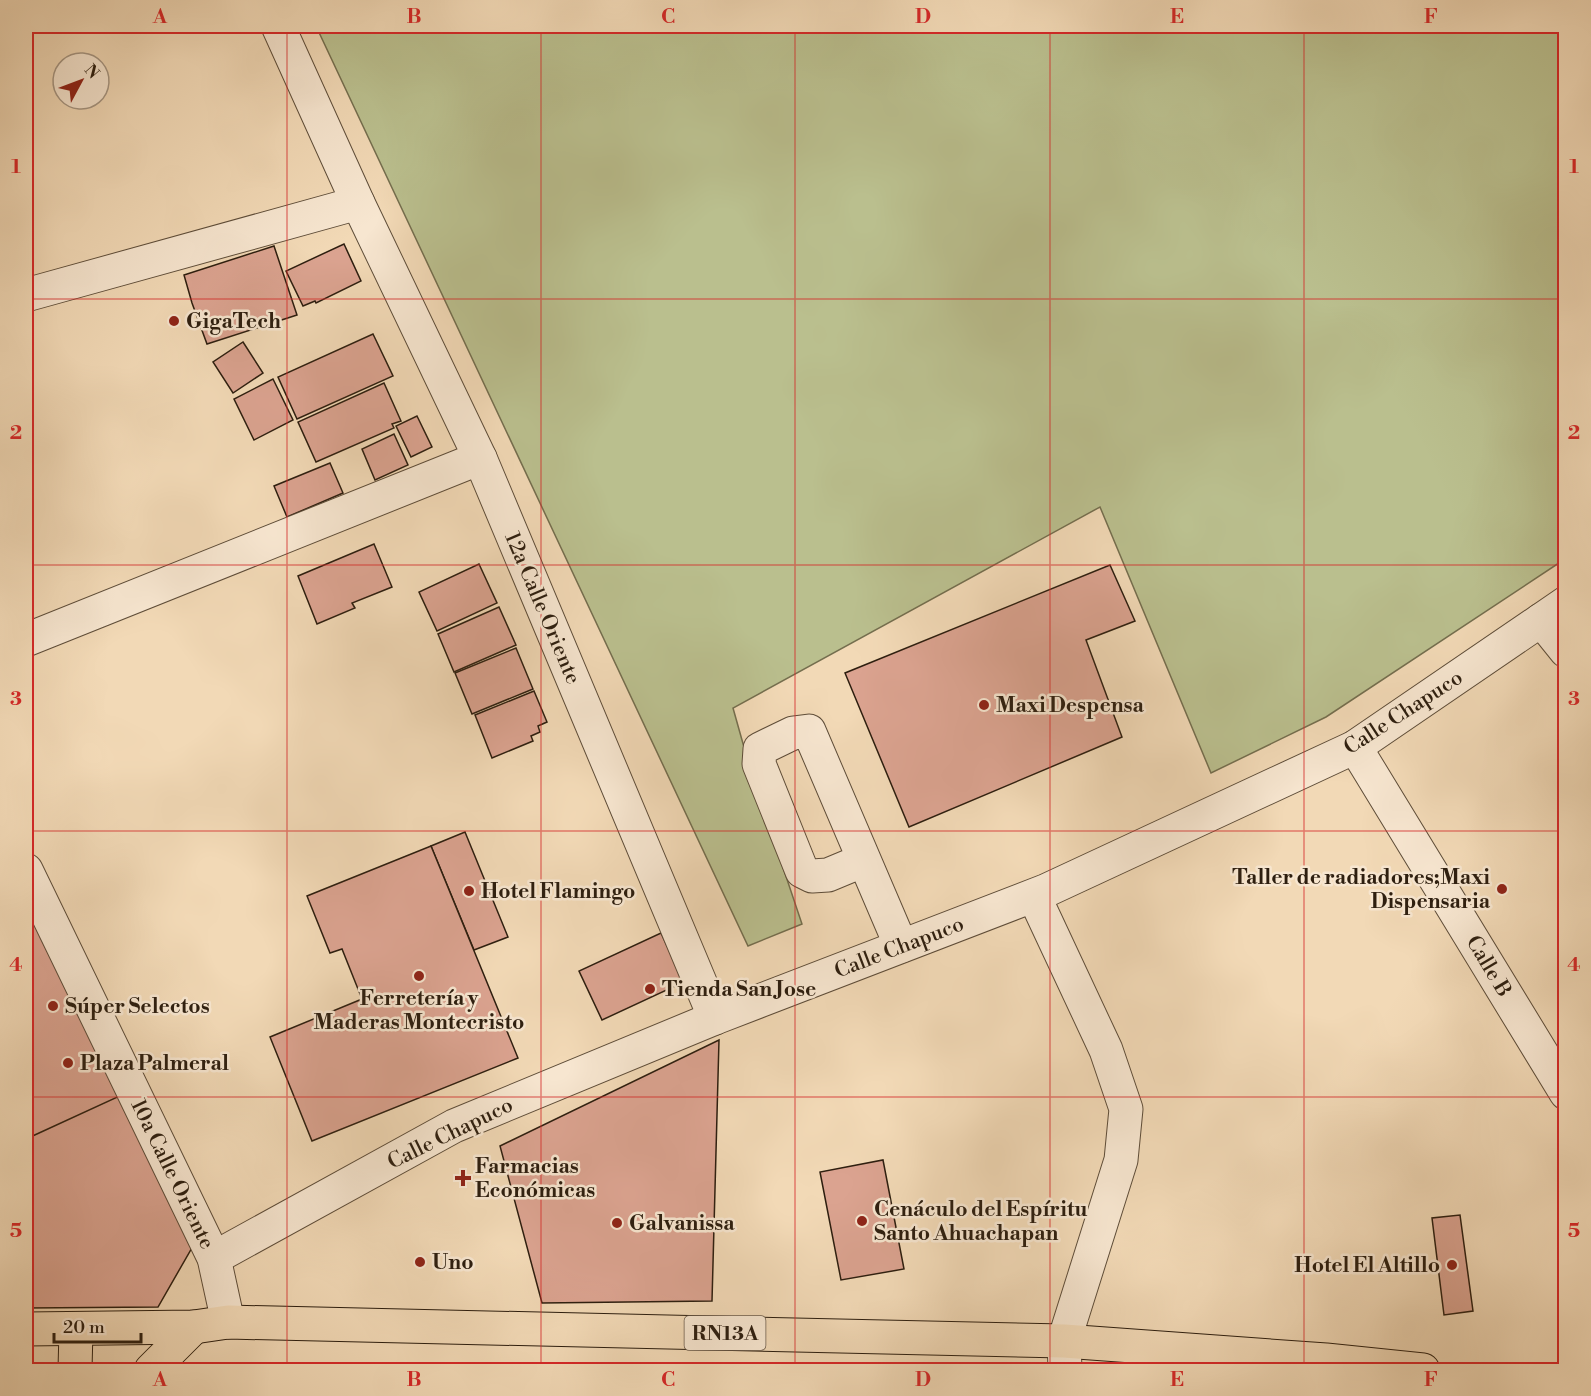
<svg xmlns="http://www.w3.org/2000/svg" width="1591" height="1396" font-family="'Libre Bodoni',serif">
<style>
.green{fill:#babf8e;stroke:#746e4e;stroke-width:1.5}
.building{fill:#dba390;stroke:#2d1e0f;stroke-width:1.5}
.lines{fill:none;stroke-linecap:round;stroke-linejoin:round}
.minor-casing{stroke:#5e4d39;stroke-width:35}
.major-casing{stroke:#2d1e0f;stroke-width:35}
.minor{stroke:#f7e6d0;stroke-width:33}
.major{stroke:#f2d9b6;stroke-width:33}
.grid{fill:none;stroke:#d62828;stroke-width:1.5;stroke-opacity:0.55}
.poi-dot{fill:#8f2418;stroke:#f7e6d0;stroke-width:2}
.labels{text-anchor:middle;stroke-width:5;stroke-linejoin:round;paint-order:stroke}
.shield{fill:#f7e6d0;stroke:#6a5a49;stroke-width:1.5}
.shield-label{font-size:20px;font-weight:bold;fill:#2d1e0f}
.poi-label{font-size:21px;font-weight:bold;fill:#2d1e0f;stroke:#f7e6d0;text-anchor:start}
.street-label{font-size:21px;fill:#2d1e0f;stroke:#f7e6d0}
.neatline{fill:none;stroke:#d62828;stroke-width:2}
.grid-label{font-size:20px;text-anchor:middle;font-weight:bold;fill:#d62828}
</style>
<rect width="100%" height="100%" fill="#f2d9b6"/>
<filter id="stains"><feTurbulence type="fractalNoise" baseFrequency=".00333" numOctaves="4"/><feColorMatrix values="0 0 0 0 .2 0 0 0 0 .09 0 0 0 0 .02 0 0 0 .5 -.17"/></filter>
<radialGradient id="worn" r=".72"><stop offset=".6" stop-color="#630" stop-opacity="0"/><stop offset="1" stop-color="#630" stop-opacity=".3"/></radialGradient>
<path class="green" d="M316,26H1565V559L1326,717L1211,773L1100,507L733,708L751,772L802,924L748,946Z"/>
<g class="building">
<path d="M344,244L361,281L316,303L315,301L303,306L286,271Z"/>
<path d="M274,246L297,315L207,344L192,303L184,275Z"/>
<path d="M373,334L393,376L297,419L278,377Z"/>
<path d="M243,342L263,373L233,393L213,362Z"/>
<path d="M273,379L293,420L254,440L234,399Z"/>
<path d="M384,383L401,421L392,424L394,428L316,462L298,422Z"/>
<path d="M417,416L432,447L411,457L396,426Z"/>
<path d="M394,434L408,465L375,480L362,449Z"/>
<path d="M330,463L343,493L287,517L274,486Z"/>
<path d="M374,544L392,587L352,603L355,608L317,624L298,576Z"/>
<path d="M479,564L497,603L437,631L419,592Z"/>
<path d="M1110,565L1135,621L1086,640L1122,737L909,827L845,673Z"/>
<path d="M499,607L516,645L454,672L438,634Z"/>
<path d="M516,648L533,689L472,714L455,673Z"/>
<path d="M534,691L547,722L538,726L540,732L531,736L533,741L492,758L475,715Z"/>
<path d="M465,832L508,937L474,950L431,846Z"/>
<path d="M431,846L518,1058L312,1141L270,1037L362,999L342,949L330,953L307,896Z"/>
<path d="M26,887L197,1239L158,1307L26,1308Z"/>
<path d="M37,912L122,1095L26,1139V918Z"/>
<path d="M661,933L684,982L602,1020L579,971Z"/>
<path d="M719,1040L712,1301L542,1303L500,1146Z"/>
<path d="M883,1160L904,1269L841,1280L820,1172Z"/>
<path d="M1460,1215L1473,1311L1444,1315L1432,1218Z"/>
<path d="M778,1369V1370H634Z"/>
</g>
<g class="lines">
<g class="minor-casing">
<g id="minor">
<path d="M278,26L358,203L480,458L715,1018"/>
<path d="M26,295L358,203"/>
<path d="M1541,620L1566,651"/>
<path d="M26,640L480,458"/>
<path d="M1355,747L1566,1093"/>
<path d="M864,860L828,875L812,876L802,871L759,764L760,749L793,733L809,731L901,946"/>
<path d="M26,870L214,1258L228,1322"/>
<path d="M1034,896L1106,1050L1126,1109L1121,1160L1064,1341L1065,1370"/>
<path d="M214,1258L454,1126L715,1018L1045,891L1355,747L1566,603"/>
</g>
</g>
<g class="major-casing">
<g id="major">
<path d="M26,1329L194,1327L228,1322L1064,1341L1326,1360L1423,1370"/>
<path d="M75,1370L76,1329"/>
<path d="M151,1370L194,1327"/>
</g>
</g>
<use href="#minor" class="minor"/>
<use href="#major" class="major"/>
</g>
<path class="grid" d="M287,26V1370M541,26V1370M795,26V1370M1050,26V1370M1304,26V1370M26,299H1566M26,565H1566M26,831H1566M26,1097H1566"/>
<g class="poi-dot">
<circle cx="174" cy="321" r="6"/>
<circle cx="984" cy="705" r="6"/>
<circle cx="1502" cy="889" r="6"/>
<circle cx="469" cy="891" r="6"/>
<circle cx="419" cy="976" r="6"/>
<circle cx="650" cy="989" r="6"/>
<circle cx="53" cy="1006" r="6"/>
<circle cx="68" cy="1063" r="6"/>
<path d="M460 1169h6v6h6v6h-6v6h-6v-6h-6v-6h6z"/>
<circle cx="862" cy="1221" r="6"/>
<circle cx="617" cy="1223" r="6"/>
<circle cx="420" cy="1262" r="6"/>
<circle cx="1452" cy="1265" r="6"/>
</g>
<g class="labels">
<rect class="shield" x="684.5" y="1316" width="81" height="34" rx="4.5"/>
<g class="shield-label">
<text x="725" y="1340">RN13A</text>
</g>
<g class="poi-label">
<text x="186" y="328">GigaTech</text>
<text x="996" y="712">Maxi Despensa</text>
<text x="1490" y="884" text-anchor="end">Taller de radiadores;Maxi<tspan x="1490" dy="24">Dispensaria</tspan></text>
<text x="481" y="898">Hotel Flamingo</text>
<text x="662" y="996">Tienda San Jose</text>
<text x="419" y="1005" text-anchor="middle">Ferretería y<tspan x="419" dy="24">Maderas Montecristo</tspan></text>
<text x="65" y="1013">Súper Selectos</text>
<text x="80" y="1070">Plaza Palmeral</text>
<text x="475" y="1173">Farmacias<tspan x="475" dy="24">Económicas</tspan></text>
<text x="874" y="1216">Cenáculo del Espíritu<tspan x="874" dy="24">Santo Ahuachapan</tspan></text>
<text x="629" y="1230">Galvanissa</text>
<text x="432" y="1269">Uno</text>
<text x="1440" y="1272" text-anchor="end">Hotel El Altillo</text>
</g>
<g class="street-label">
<text transform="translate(543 608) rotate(67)" y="7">12a Calle Oriente</text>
<text transform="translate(1403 712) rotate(-33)" y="7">Calle Chapuco</text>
<text transform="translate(899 947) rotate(-21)" y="7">Calle Chapuco</text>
<text transform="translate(1489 966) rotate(59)" y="7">Calle B</text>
<text transform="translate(450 1133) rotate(-26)" y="7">Calle Chapuco</text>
<text transform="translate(173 1174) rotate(64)" y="7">10a Calle Oriente</text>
</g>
</g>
<rect width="1591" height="1396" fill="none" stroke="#f2d9b6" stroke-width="66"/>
<g transform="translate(81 81) rotate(49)"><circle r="28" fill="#f7e6d0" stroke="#a69683" stroke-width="1.5"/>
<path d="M0-4.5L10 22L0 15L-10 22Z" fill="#8f2418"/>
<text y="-9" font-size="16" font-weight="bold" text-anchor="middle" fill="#2d1e0f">N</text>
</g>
<path d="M54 1333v9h87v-9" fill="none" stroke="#2d1e0f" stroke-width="3"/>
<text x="63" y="1333" font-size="18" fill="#2d1e0f" stroke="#f7e6d0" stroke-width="4.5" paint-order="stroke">20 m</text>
<rect x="33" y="33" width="1525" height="1330" class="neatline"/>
<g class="grid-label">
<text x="160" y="23">A</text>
<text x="414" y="23">B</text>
<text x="668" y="23">C</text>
<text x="923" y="23">D</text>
<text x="1177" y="23">E</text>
<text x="1431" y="23">F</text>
<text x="16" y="173">1</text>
<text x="1574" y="173">1</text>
<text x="16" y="439">2</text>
<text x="1574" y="439">2</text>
<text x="16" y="705">3</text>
<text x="1574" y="705">3</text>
<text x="16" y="971">4</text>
<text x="1574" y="971">4</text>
<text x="16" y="1237">5</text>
<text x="1574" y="1237">5</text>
<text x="160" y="1386">A</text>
<text x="414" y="1386">B</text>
<text x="668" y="1386">C</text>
<text x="923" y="1386">D</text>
<text x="1177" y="1386">E</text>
<text x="1431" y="1386">F</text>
</g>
<rect width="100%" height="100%" filter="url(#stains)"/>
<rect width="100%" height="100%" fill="url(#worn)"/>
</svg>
